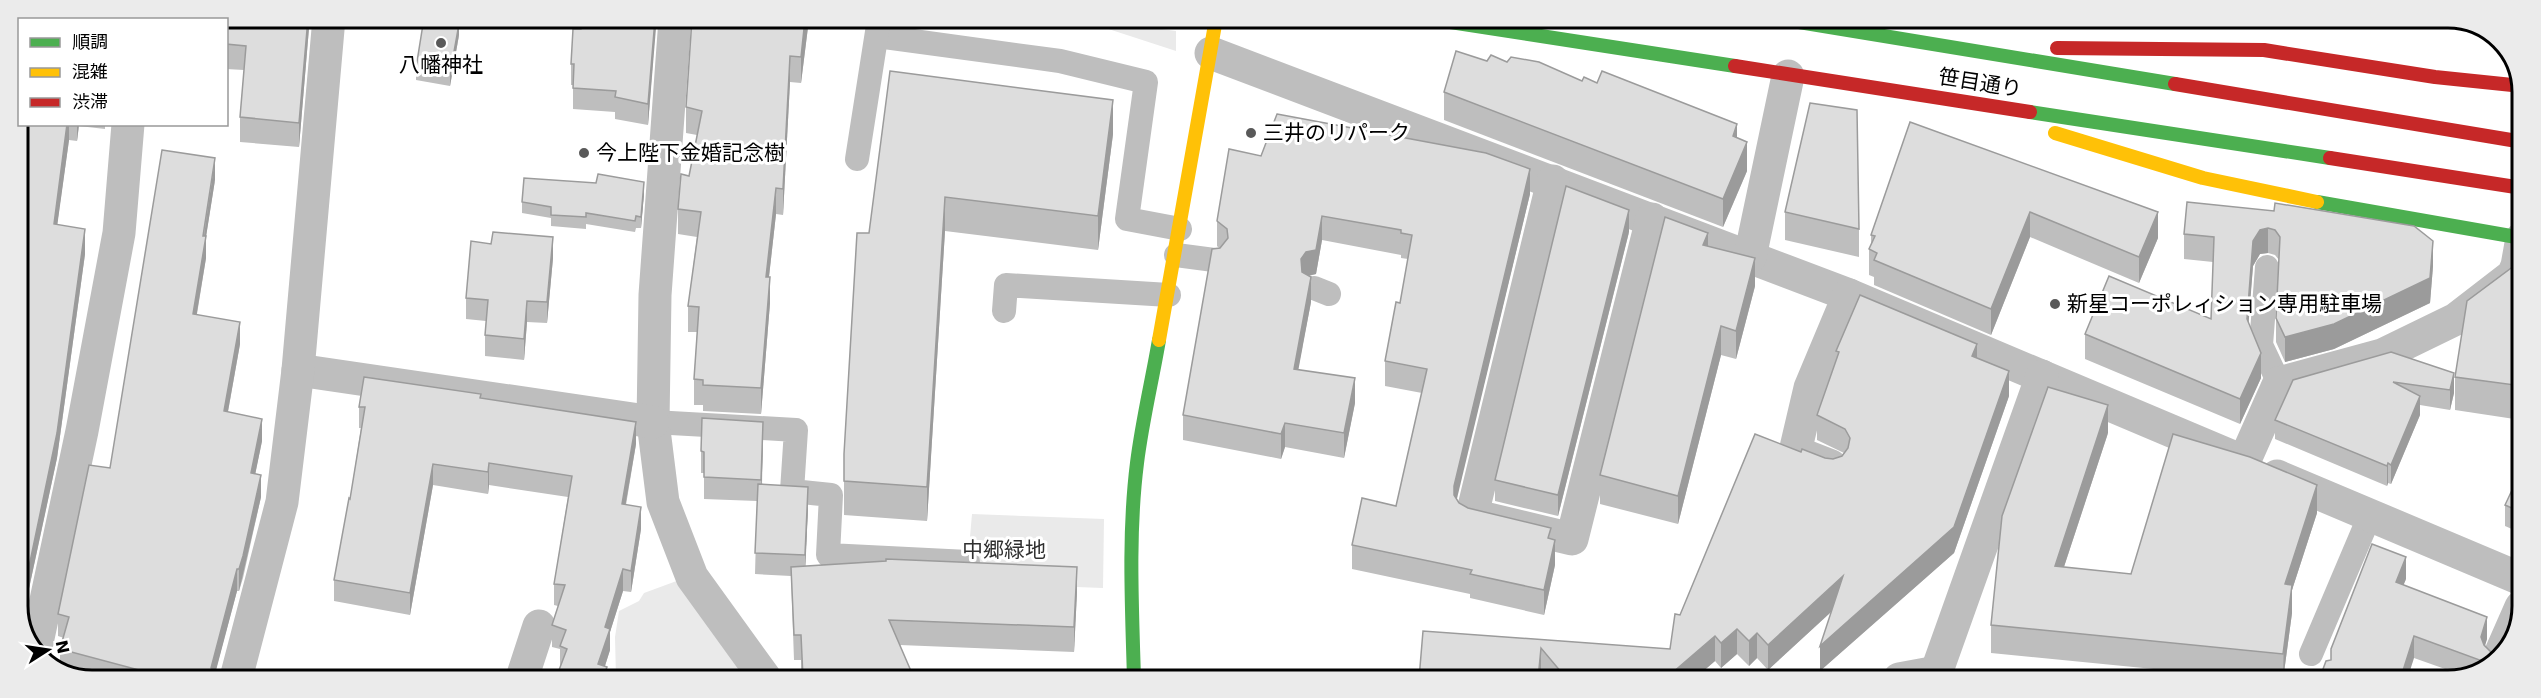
<svg xmlns="http://www.w3.org/2000/svg" width="2541" height="698" font-family="'DejaVu Sans','Noto Sans JP',sans-serif">
<style>
.green{fill:#eaeaea}
.lines{fill:none;stroke-linecap:round;stroke-linejoin:round}
.lane{stroke:#bebebe;stroke-width:24}
.street{stroke:#bebebe;stroke-width:33}
.fast{stroke:#4caf50;stroke-width:14}
.slow{stroke:#ffc107;stroke-width:14}
.jam{stroke:#c62828;stroke-width:14}
.wall{fill:#bebebe}
.shaded-wall{fill:#9b9b9b}
.building{fill:#ddd;stroke:#9b9b9b;stroke-width:1.5}
.poi-dot{fill:#595959;stroke:#fff;stroke-width:2}
.labels{text-anchor:middle;stroke-width:6;stroke-linejoin:round;paint-order:stroke}
.poi-label{font-size:21px;fill:#000;stroke:#fff;text-anchor:start}
.street-label{font-size:21px;fill:#000;stroke:#fff}
.park-label{font-size:21px;fill:#303030;stroke:#fff}
.rim{fill:none;stroke:#000;stroke-width:3}
</style>
<rect width="100%" height="100%" fill="#fff"/>
<g class="green">
<path d="M1087,19L1176,31V51L1087,22Z"/>
<path d="M972,514L1104,519L1103,588L966,583Z"/>
<path d="M682,579L754,678H616L615,637L619,611L639,601L644,593Z"/>
</g>
<g class="lines">
<g class="lane">
<path d="M877,36L1060,61L1146,82L1127,219L1180,229"/>
<path d="M857,159L879,19"/>
<path d="M1176,255L1214,260"/>
<path d="M2267,267L2261,345L2279,383"/>
<path d="M1314,288L1329,294"/>
<path d="M1004,311L1006,285L1169,295"/>
<path d="M653,422L796,430L792,491L831,495L828,555L968,562"/>
<path d="M2311,654L2370,515"/>
</g>
<g class="street">
<path d="M675,19L655,295L653,422L663,502L692,577L765,678"/>
<path d="M1211,53L1849,295L2233,457"/>
<path d="M1553,181L1472,515L1572,539L1652,219"/>
<path d="M1750,257L1788,76"/>
<path d="M298,370L653,422"/>
<path d="M2244,462L2279,383L2382,355L2456,319L2513,275L2517,266L2522,238"/>
<path d="M1831,466L1795,452L1810,388L1849,295"/>
<path d="M2277,476L2521,579"/>
<path d="M35,652L82,431L119,233L128,124"/>
<path d="M2499,657L2521,607"/>
<path d="M236,678L282,502L298,370L329,18"/>
<path d="M522,678L539,626"/>
<path d="M1899,679L1937,672"/>
<path d="M1934,679L2042,376"/>
</g>
<g class="fast">
<path d="M1431,19L1735,66"/>
<path d="M1787,20L2175,84"/>
<path d="M2030,112L2330,158"/>
<path d="M2317,202L2522,238"/>
<path d="M1134,679C1132,608 1128,534 1137,463C1142,422 1152,381 1159,340"/>
</g>
<g class="slow">
<path d="M2055,133L2203,178L2317,202"/>
<path d="M1159,340L1216,19"/>
</g>
<g class="jam">
<path d="M2057,48L2264,50L2435,77L2522,86"/>
<path d="M1735,66L2030,112"/>
<path d="M2175,84L2523,142"/>
<path d="M2330,158L2522,188"/>
</g>
</g>
<g class="wall">
<path d="M309,18V28L299,147L240,142V117L244,70L226,69V20Z"/>
<path d="M656,19L648,125L615,119V112L573,109V85H571V64L581,29Z"/>
<path d="M809,19L801,83L790,82L783,215L776,214L769,277L770,303L761,414L703,411V405H694V379L697,332H688V306L697,237L678,234V209L689,176L697,135L686,133V107Z"/>
<path d="M459,35L450,86L416,80V68Z"/>
<path d="M1487,61L1582,81L1737,138L1747,171L1723,227L1444,120V92Z"/>
<path d="M18,92L20,124H105V129L79,126L77,141L69,140L57,225L85,254L57,458L22,621L18,611Z"/>
<path d="M1113,100V134L1098,250L945,231L927,521L844,515V454L869,233Z"/>
<path d="M1910,122L2158,238L2139,283L2030,237L1991,335L1874,285V277L1869,275V249L1871,246V235Z"/>
<path d="M1261,156L1530,194L1456,499L1459,503L1468,508L1551,539L1555,565L1544,615L1470,598V594L1352,569V545L1396,506L1422,393L1385,386V361L1400,303L1408,259L1401,258V255L1322,240L1316,274L1309,276L1311,302L1298,369L1355,403L1344,458L1285,447L1281,459L1183,440V415L1219,248L1217,246V221Z"/>
<path d="M215,180L206,236V258L197,314L240,344L228,412L262,441L255,474L261,497L243,578L239,591H237L216,669L241,678H84L66,673L60,669V649L64,638L58,636V614Z"/>
<path d="M644,194L641,228H636L635,232L586,224V229L551,226V218L522,213V202Z"/>
<path d="M2187,202L2433,266L2430,303L2334,349L2285,362L2276,342V318L2279,260L2275,255L2268,253L2260,254L2253,266L2248,323L2261,378L2240,424L2085,359V334L2211,319L2213,262L2184,259V234Z"/>
<path d="M1785,212L1859,229V257L1785,240Z"/>
<path d="M1629,232L1558,516L1495,501V480Z"/>
<path d="M1708,246L1755,286L1736,359L1721,355L1678,524L1600,504V475Z"/>
<path d="M553,258L547,323L527,322L524,360L485,356V335L486,321L466,319V298Z"/>
<path d="M2522,260L2521,420L2455,410V377Z"/>
<path d="M1836,351L1977,358L2009,396L1954,553L1820,671L1831,612L1768,670L1757,658L1749,666L1737,654L1721,668L1715,661L1694,679H1545L1541,673L1423,631L1670,649L1680,615L1801,452L1825,458L1833,459L1842,456L1844,453L1817,440V415L1836,360Z"/>
<path d="M2391,352L2454,393L2450,410L2420,405V415L2391,484L2388,483L2387,486L2275,439V420Z"/>
<path d="M481,398L636,444L626,505L641,529L631,592L623,591L610,632V650L605,666L607,678L560,668V649L552,647V625L558,606L554,605V584L568,497L489,485L488,494L433,485L410,615L334,601V580L350,499L361,428H359V407Z"/>
<path d="M2108,433L2064,567L2131,574L2317,513L2292,590V613L2283,680H2265L1991,653V625Z"/>
<path d="M763,443L762,485L808,508L805,566L1077,592L1074,652L900,645L914,678H801V660H794L791,576L755,574L757,501L704,499V473H701V451Z"/>
<path d="M2521,471V533L2505,526V505Z"/>
<path d="M2406,579L2403,585L2487,639L2484,646L2494,664L2462,675L2414,658L2331,660V649Z"/>
<path d="M1854,672L1874,679H1854Z"/>
</g>
<g class="shaded-wall">
<path d="M308,18H309V28L299,147V123Z"/>
<path d="M655,19H656V28L648,125V104Z"/>
<path d="M805,19H809L801,83V57Z"/>
<path d="M459,24V35L450,86V74Z"/>
<path d="M790,56V82L783,215V189Z"/>
<path d="M1113,100V134L1098,250V216Z"/>
<path d="M67,124H69V140L54,249V224Z"/>
<path d="M77,124H79L77,141Z"/>
<path d="M1737,124V153L1733,136Z"/>
<path d="M1747,142V171L1723,227V199Z"/>
<path d="M215,158V180L206,237V258L193,336V314Z"/>
<path d="M1530,169V194L1454,511V486Z"/>
<path d="M644,182V194L641,228V217Z"/>
<path d="M776,188V214L766,303V277Z"/>
<path d="M945,197V231L927,521V487Z"/>
<path d="M1629,210V232L1558,516V495Z"/>
<path d="M2030,212V237L1991,335V309Z"/>
<path d="M2158,212V238L2139,283V257Z"/>
<path d="M1322,216V240L1316,274L1306,276L1301,283V259Z"/>
<path d="M2268,228V253L2260,254L2253,266L2247,344V319L2253,241L2260,230Z"/>
<path d="M85,229V254L57,458L22,621V600Z"/>
<path d="M1708,233V262L1703,245Z"/>
<path d="M553,237V258L547,323V302Z"/>
<path d="M2433,241V266L2430,303L2334,349L2285,362V337Z"/>
<path d="M1755,258V286L1736,359V331Z"/>
<path d="M770,277V303L761,414V388Z"/>
<path d="M1311,277V302L1294,393V369Z"/>
<path d="M527,301V322L524,360V339Z"/>
<path d="M240,322V344L224,433V411Z"/>
<path d="M1721,326V355L1678,524V496Z"/>
<path d="M1977,344V369L1972,356Z"/>
<path d="M2261,353V378L2240,424V399Z"/>
<path d="M2009,371V396L1954,553L1820,671V646Z"/>
<path d="M2454,373V393L2450,410V390Z"/>
<path d="M1355,378V403L1344,458V433Z"/>
<path d="M2420,396V415L2391,484V465Z"/>
<path d="M2108,405V433L2055,594V566Z"/>
<path d="M262,419V441L251,495V473Z"/>
<path d="M636,422V444L622,525V504Z"/>
<path d="M763,422V443L761,501V480Z"/>
<path d="M1285,423V447L1281,459V434Z"/>
<path d="M489,463V485L488,494V472Z"/>
<path d="M2388,463V483L2387,486V466Z"/>
<path d="M433,464V485L410,615V593Z"/>
<path d="M261,475V497L239,591V569Z"/>
<path d="M2317,485V513L2292,590V613L2283,680L2285,584Z"/>
<path d="M808,487V508L805,576V555Z"/>
<path d="M641,507V529L631,592V571Z"/>
<path d="M1555,540V565L1544,615V590Z"/>
<path d="M2406,557V579L2396,604V582Z"/>
<path d="M1077,567V592L1074,652V627Z"/>
<path d="M237,569V591L214,678L211,668Z"/>
<path d="M623,569V591L610,632V650L601,678L598,664L605,627Z"/>
<path d="M1843,576V601L1768,670V645Z"/>
<path d="M2487,617V639L2481,660V637Z"/>
<path d="M1737,629V654L1721,668V643Z"/>
<path d="M1757,633V658L1749,666V641Z"/>
<path d="M1715,636V661L1694,679H1665Z"/>
<path d="M2414,636V658L2407,680H2400Z"/>
<path d="M1541,648V673L1540,679H1538Z"/>
<path d="M607,667V678H603Z"/>
</g>
<g class="building">
<path d="M93,18H308L299,123L240,117L246,46L226,44V20H89Z"/>
<path d="M424,18L459,24L450,74L416,68Z"/>
<path d="M582,19H655L648,104L615,97L616,91L573,88L574,64H571L573,29H581Z"/>
<path d="M692,19H805L801,57L790,56L783,189L776,188L766,277H770L761,388L703,385V380L694,379L699,307L688,306L701,212L678,209L681,174L689,176L702,111L686,107Z"/>
<path d="M1456,51L1487,61L1491,55L1507,62L1511,57L1539,62L1582,81L1584,77L1597,83L1602,71L1737,124L1733,136L1747,142L1723,199L1444,92Z"/>
<path d="M890,71L1113,100L1098,216L945,197L927,487L844,481V454L857,233H869Z"/>
<path d="M20,89V124H67L54,224L85,229L57,433L22,600L18,598V92Z"/>
<path d="M1810,103L1857,110L1859,229L1785,212Z"/>
<path d="M1277,114L1486,153L1530,169L1454,486V495L1459,503L1468,508L1551,528L1548,538L1555,540L1544,590L1470,574L1472,570L1352,545L1362,498L1396,506L1427,369L1385,361L1396,302L1400,303L1412,235L1401,233V230L1322,216L1316,250L1306,252L1301,259L1302,272L1311,277L1294,369L1355,378L1344,433L1285,423L1281,434L1183,415L1212,249L1220,248L1228,238L1227,229L1217,221L1229,149L1261,156Z"/>
<path d="M1910,122L2158,212L2139,257L2030,212L1991,309L1874,260L1877,253L1869,249L1875,236L1871,235Z"/>
<path d="M162,150L215,158L203,236H206L193,314L240,322L224,411L262,419L251,473L261,475L243,556L239,569H237L211,668L241,678H153L154,674L60,649L69,617L58,614L89,465L110,468Z"/>
<path d="M598,174L644,182L641,217L636,216L635,221L586,213V217L551,215V207L522,202L524,178L596,183Z"/>
<path d="M1566,186L1629,210L1558,495L1495,480Z"/>
<path d="M2187,202L2274,211L2275,203L2414,226L2433,241L2430,278L2334,324L2285,337L2276,318L2280,237L2275,230L2268,228L2260,230L2253,241L2247,319L2261,353L2240,399L2085,334L2109,276L2211,319L2214,237L2184,234Z"/>
<path d="M1665,217L1708,233L1703,245L1755,258L1736,331L1721,326L1678,496L1600,475Z"/>
<path d="M493,232L553,237L547,302L527,301L524,339L485,335L488,300L466,298L471,241L491,244Z"/>
<path d="M2522,260V386L2455,377L2467,301Z"/>
<path d="M1860,295L1977,344L1972,356L2009,371L1954,527L1820,646L1843,576L1768,645L1757,633L1749,641L1737,629L1721,643L1715,636L1665,679H1567L1541,648L1538,679H1419L1423,631L1670,649L1675,614L1680,615L1755,434L1801,452L1802,449L1825,458L1833,459L1842,456L1848,448L1850,438L1845,429L1817,415L1839,352L1836,351Z"/>
<path d="M2391,352L2454,373L2450,390L2393,382L2420,396L2391,465L2388,463L2387,466L2275,420L2293,380Z"/>
<path d="M364,377L481,394L480,398L636,422L622,504L641,507L631,571L623,569L605,627L610,629L598,664L607,667L603,678H556L567,649L560,646L566,630L552,625L565,585L554,584L572,476L489,463L488,472L433,464L410,593L334,580L349,498L350,499L365,407H359Z"/>
<path d="M2048,387L2108,405L2055,566L2131,574L2173,434L2250,457L2317,485L2285,584L2292,585L2283,654L1991,625L2002,516Z"/>
<path d="M702,418L763,422L761,480L704,477V452L701,451Z"/>
<path d="M2521,471V512L2505,505Z"/>
<path d="M758,484L808,487L805,555L755,553Z"/>
<path d="M2372,544L2406,557L2396,582L2487,617L2481,637L2484,645L2491,652L2502,653L2494,664L2493,665L2414,636L2400,680H2319L2326,661L2331,660V649Z"/>
<path d="M886,559L1077,567L1074,627L889,620L914,678H803L801,635H794L791,567L886,561Z"/>
<path d="M1854,672L1874,679H1860Z"/>
<path d="M452,673L466,678H451Z"/>
</g>
<g class="poi-dot">
<circle cx="441" cy="43" r="6"/>
<circle cx="1251" cy="133" r="6"/>
<circle cx="584" cy="153" r="6"/>
<circle cx="2055" cy="304" r="6"/>
</g>
<g class="labels">
<g class="poi-label">
<text x="441" y="72" text-anchor="middle">八幡神社</text>
<text x="1263" y="140">三井のリパーク</text>
<text x="596" y="160">今上陛下金婚記念樹</text>
<text x="2067" y="311">新星コーポレィション専用駐車場</text>
</g>
<g class="street-label">
<text transform="translate(1980 83) rotate(9)" y="7">笹目通り</text>
</g>
<g class="park-label">
<text x="1004" y="557">中郷緑地</text>
</g>
</g>
<path d="M0 0H2541V698H0ZM92 28H2448A64 64 0 0 1 2512 92V606A64 64 0 0 1 2448 670H92A64 64 0 0 1 28 606V92A64 64 0 0 1 92 28Z" fill="#ebebeb" fill-rule="evenodd"/>
<path class="rim" d="M92 28H2448A64 64 0 0 1 2512 92V606A64 64 0 0 1 2448 670H92A64 64 0 0 1 28 606V92A64 64 0 0 1 92 28Z"/>
<rect x="18" y="18" width="210" height="108" fill="#ffffff" stroke="#999999" stroke-width="1.5"/>
<rect x="30" y="38" width="30" height="9" fill="#4caf50" stroke="#999999" stroke-width="1.5"/>
<text x="72" y="48" font-size="18" fill="#000000">順調</text>
<rect x="30" y="68" width="30" height="9" fill="#ffc107" stroke="#999999" stroke-width="1.5"/>
<text x="72" y="78" font-size="18" fill="#000000">混雑</text>
<rect x="30" y="98" width="30" height="9" fill="#c62828" stroke="#999999" stroke-width="1.5"/>
<text x="72" y="108" font-size="18" fill="#000000">渋滞</text>
<g transform="translate(48 650) rotate(78)" stroke="#ffffff" stroke-width="4.5" paint-order="stroke">
<path d="M0-4.5L10 22L0 15L-10 22Z" fill="#000000"/>
<text y="-9" font-size="16" font-weight="bold" text-anchor="middle" fill="#000000">N</text>
</g>
</svg>
